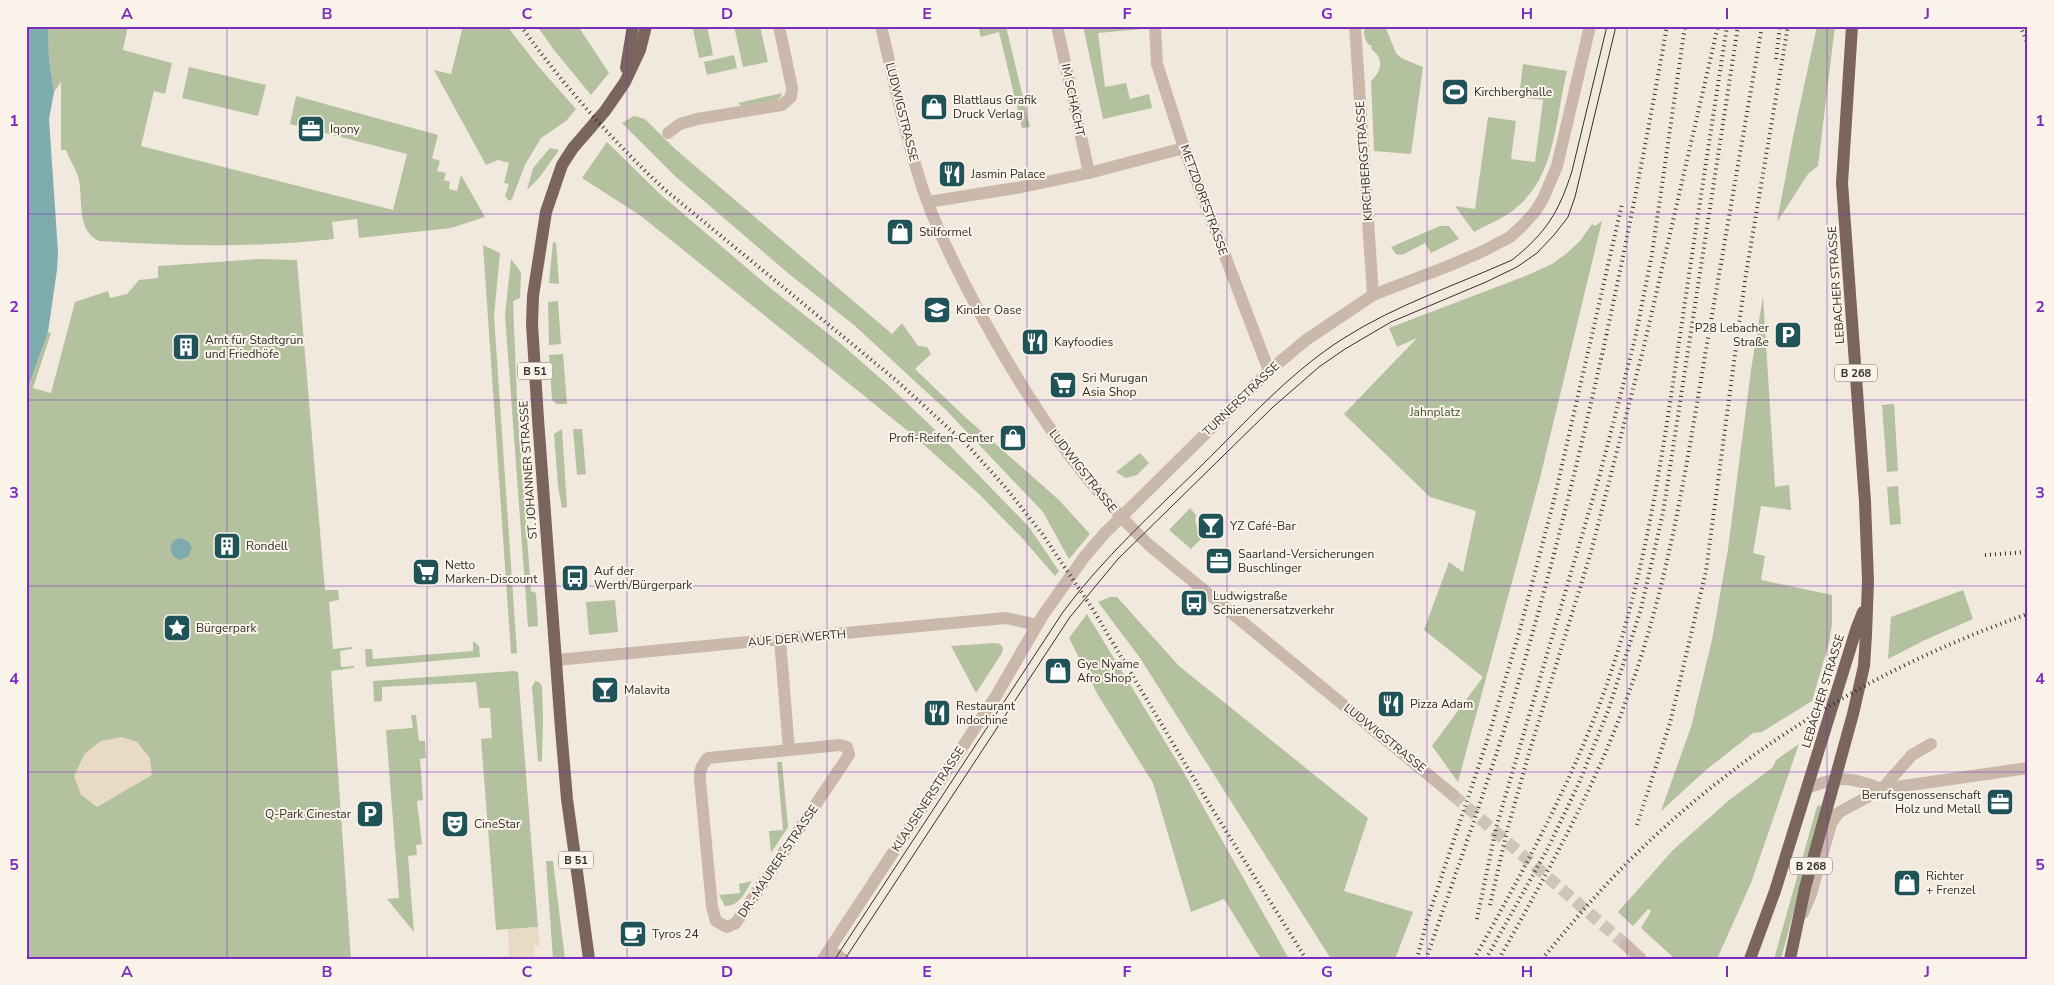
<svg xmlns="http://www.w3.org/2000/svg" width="2054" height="985" font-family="'Nunito Sans',sans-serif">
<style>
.green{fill:#b4c19e}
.plaza{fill:#e9dac5}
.water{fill:#7eabae}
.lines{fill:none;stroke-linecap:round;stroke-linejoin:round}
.minor-tunnel{stroke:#cdc4ba;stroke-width:12;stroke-dasharray:12 6;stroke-linecap:butt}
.minor{stroke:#cab9aa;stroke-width:12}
.major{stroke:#79655b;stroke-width:12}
.tram{stroke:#372e29;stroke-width:1}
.rail{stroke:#372e29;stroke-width:4;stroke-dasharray:1 4;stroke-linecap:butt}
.grid{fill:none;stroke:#7b2cbf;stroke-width:1;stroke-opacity:0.55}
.labels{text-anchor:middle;stroke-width:4;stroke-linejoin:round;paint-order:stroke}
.shield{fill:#f9f3ea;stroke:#716963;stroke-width:1}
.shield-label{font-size:11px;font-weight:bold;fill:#372e29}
.poi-label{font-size:12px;fill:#372e29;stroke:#f9f3ea;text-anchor:start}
.street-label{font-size:12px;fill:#372e29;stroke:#f9f3ea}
.park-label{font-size:12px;fill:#46552e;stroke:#f9f3ea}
.neatline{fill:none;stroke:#7b2cbf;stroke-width:2}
.grid-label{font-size:16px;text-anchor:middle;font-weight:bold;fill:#7b2cbf}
</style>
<rect width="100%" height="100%" fill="#f2e9de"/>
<g class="green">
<path d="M48,26H128L123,50L172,63L165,94L154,91L141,146L393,210L407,154L290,124L296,96L438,135L432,158L440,161L437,171L446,173L444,180L450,182L449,189L457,191L461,175L485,217L451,228L359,238L357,219L332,222L334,239C253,248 179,246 99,241C75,230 84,197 78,176C75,167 69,159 66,150H61V82L54,92L49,60Z"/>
<path d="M463,26H507L538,66L576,109L566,121L541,138L525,165L512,199L509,201L505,196L509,184L504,183L509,163L498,160L486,165L434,70L451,74Z"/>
<path d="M537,26H578L609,73L591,95L554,50Z"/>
<path d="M707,26L713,55L699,58L693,29Z"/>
<path d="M734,26H760L768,62L743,67Z"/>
<path d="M978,26H1006L1030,127L1022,128L999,32L981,37Z"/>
<path d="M1083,26H1141L1142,29L1098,33L1105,87L1126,83L1130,99L1149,94L1152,108L1103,119Z"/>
<path d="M1365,26H1385L1396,53L1401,58L1423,67L1411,154L1374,151L1371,81C1381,72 1385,59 1372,50L1371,45H1369C1364,38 1363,34 1365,26Z"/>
<path d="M1817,26H1835L1818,166L1808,174L1777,222L1793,137Z"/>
<path d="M734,55L737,68L707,75L704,62Z"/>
<path d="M1523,64L1567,71C1556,116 1556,175 1517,207C1505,218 1488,224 1474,232L1455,206L1475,209L1488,117L1516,121L1511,159L1535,162L1543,100L1519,97Z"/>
<path d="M189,67L266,85L258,116L182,98Z"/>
<path d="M782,93L780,98L777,100L741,106L738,103Z"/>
<path d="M634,116L645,119L674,148L892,334L902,323L918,346L927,347L931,354L915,369L964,416L1059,500L1090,534L1069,559L1043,512L945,409L854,325L789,274L676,177L622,123Z"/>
<path d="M607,142L660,194L774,291L840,343L889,386L930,425L1029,527L1059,571L1055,576L1022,538L979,494L914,436L641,216L582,178Z"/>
<path d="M550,148L559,150L539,178L527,190L533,168Z"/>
<path d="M1602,221L1540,478L1458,782L1432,746L1483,677L1424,630L1449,562L1463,572L1476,511L1430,497L1344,414L1417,338L1397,347L1389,328L1528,275L1552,264L1567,253L1580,241L1592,224L1595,226Z"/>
<path d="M1440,226H1449L1459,239L1431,253L1425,243L1402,255L1396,254L1391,247Z"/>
<path d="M553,242L556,243L559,284L549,283Z"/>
<path d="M483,245L500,253L494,316L517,653L511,654L510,639Z"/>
<path d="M258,259L297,260L325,590H338L339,600L329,602L333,649L352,647V649L340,651L341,667L354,666V668L331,671L351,959H26V395L48,332L51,333L33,388L51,393L75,302L108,291L110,298L127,294L139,280L158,278V266Z"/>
<path d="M511,259L521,272L520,298L513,301L517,401L531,591L536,593L538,626L528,627L505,315Z"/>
<path d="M1763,296L1775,487L1789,485L1791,510L1761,506L1753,553L1765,556L1761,580L1832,595V624L1829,643L1812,701L1762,732L1753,733L1706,770L1661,811L1691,727L1712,640L1728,549L1751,370Z"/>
<path d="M558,301L561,344L549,345L548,302Z"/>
<path d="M563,354L567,404H557L552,400L549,355Z"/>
<path d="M1894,404L1898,471L1887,472L1882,405Z"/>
<path d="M562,429L567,507L562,508L558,486L554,434Z"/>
<path d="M573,429H582L586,474L577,475Z"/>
<path d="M1140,453L1149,463L1137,475L1126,478L1116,472Z"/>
<path d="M1898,486L1901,524L1890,525L1887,487Z"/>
<path d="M1190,508L1196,515C1194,524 1197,529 1204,536L1191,549L1169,530Z"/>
<path d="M1963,590L1973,619L1925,640L1888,659L1891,617Z"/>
<path d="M1110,597H1117L1179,666L1368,818L1344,891L1413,912L1395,959H1331L1140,658L1098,602Z"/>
<path d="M615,600L618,632L589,635L586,602Z"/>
<path d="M1087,614L1183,771L1289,959H1261L1224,899L1191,912L1153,783L1098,695L1069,638Z"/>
<path d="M473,641L479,646L480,657L366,667L365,649H372L373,659L473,651Z"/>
<path d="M995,643L1000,644L1003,648L1002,653L976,693L951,646Z"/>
<path d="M513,671L518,672L538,927L496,930L481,739L492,738L490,708H479L476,682L382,687V701L374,702L373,681Z"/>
<path d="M535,681L539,682L542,686L543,720L542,761L538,762L532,687Z"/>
<path d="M411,715H416L419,741H425L426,758L420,759L423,800L417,801L422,844L416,845L417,855L408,856L414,932L387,899L399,898L386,730L413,728Z"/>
<path d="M1799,744L1751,883L1717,959H1675L1641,928L1651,911L1648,909L1633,926L1618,912L1673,850L1728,801L1773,767L1776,760Z"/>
<path d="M777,762H782L788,827L771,853L769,831L783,830Z"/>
<path d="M1822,805L1781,959H1774L1817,806Z"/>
<path d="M546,861H553L565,959H553Z"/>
<path d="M752,881C745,892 740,906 725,906L719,895L740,893L739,884Z"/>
</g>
<g class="plaza">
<path d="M122,737L137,742L150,758L152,775L97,807L81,795L74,776L85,753L101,741Z"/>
<path d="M538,927L540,945L534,946L535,959H490L488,957L509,956L508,929Z"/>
</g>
<g class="water">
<path d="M26,26H48L49,60L54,92L49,119L58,252L57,270L48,332L26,394Z"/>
<path d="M180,538L188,541L192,548L189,556L180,560L173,556L170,549L173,541Z"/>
</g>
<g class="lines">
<path class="minor-tunnel" d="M1453,795L1626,945"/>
<g class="minor">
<path d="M881,26C895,85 907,145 927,201C943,244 964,284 986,324C1033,408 1079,478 1149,545L1453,795"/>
<path d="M1057,26L1089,173"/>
<path d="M1155,26L1157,64L1184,148L1269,371"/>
<path d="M1355,26L1373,295"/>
<path d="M668,133L680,124L697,119L782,105L791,97L792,88L779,26"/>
<path d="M928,202L1022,187L1089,173L1184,148"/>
<path d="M780,640L789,750"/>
<path d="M556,660L1006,618L1037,625"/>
<path d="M840,745L847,747L849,755L736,923L727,927L716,921L712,907L700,780C699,770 702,765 708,758Z"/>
<path d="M1807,788C1841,776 1848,776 1882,789"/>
<path d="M1882,789L1912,755L1931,744"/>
<path d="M1803,913L1811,894L1831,824L1838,813L1882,789L2028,768"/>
<path d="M1626,945L1641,959"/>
<path d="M829,950L843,959"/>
<path d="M823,959L996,696L1043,615L1085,556L1105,533L1269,371L1306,340L1373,295L1451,265L1481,252L1510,237L1522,226L1534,213L1543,199L1557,166L1590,26"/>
</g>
<g class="major">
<path d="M626,68L633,26"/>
<path d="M589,959L567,799L561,729L538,419L532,324L533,296L546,212L562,165L573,148L605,111L625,82L640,50L646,26"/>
<path d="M1750,959L1775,891L1856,630L1863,612"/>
<path d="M1790,959L1805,888L1853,714L1864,666L1866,635L1868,581L1865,502L1842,183L1852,26"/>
</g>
<g class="tram">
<path d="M835,959L1063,612C1103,558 1153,513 1201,466C1246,422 1290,372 1344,338C1396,305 1456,285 1512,260C1546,233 1559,212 1572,171L1607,26"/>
<path d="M845,959L1070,617L1118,559L1273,407L1319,367L1345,349L1391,322L1486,282L1517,267L1537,253L1554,235L1568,217L1575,197L1616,26"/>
</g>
<g class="rail">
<path d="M521,26C563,85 611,139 664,189L897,381L969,447L1006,488L1043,535L1092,608L1211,807L1306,959"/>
<path d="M2020,26L2028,44"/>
<path d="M1776,59L1780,26"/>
<path d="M1985,555L2028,552"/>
<path d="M1637,825L1670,723L1706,571L1745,280L1788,26"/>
<path d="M1490,905L1507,831L1529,753L1591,552L1645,342L1718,26"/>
<path d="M1477,919L1496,828L1600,474L1635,339L1652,254L1685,26"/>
<path d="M1417,959L1427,920L1487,741L1519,633L1554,500L1622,204"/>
<path d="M1426,959C1455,876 1484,794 1510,711C1577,487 1626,257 1667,26"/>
<path d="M1474,959C1522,873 1569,788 1603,695C1645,580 1662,457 1680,336C1695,233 1711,130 1727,26"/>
<path d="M1486,959L1548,848L1579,783L1608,711L1641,609L1663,513L1738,26"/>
<path d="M1499,959C1547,873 1595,788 1628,695C1668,585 1686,470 1705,355C1724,246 1743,136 1762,26"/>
<path d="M1542,959C1572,923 1602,887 1635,855C1746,746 1881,665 2028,614"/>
<path d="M1596,959V956"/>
</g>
</g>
<path class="grid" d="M227,26V959M427,26V959M627,26V959M827,26V959M1027,26V959M1227,26V959M1427,26V959M1627,26V959M1827,26V959M26,214H2028M26,400H2028M26,586H2028M26,772H2028"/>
<defs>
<g id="stadium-square" transform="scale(1.4375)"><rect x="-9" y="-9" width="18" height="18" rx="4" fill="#205358" stroke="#f9f3ea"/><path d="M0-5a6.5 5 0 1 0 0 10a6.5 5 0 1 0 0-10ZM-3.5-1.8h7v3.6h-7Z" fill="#fff"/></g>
<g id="shop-square" transform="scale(1.4375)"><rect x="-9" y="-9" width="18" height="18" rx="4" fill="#205358" stroke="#f9f3ea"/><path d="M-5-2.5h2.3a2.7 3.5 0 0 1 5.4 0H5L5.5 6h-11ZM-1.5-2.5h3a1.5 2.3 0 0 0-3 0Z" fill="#fff"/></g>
<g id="office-square" transform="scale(1.4375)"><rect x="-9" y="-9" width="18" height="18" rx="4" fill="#205358" stroke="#f9f3ea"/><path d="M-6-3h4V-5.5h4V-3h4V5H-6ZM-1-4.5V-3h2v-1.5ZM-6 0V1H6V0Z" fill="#fff"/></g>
<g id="restaurant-square" transform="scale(1.4375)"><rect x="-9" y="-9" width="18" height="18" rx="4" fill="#205358" stroke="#f9f3ea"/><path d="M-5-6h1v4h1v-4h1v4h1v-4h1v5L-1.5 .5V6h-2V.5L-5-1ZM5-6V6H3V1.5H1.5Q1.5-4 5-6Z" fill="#fff"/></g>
<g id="school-square" transform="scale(1.4375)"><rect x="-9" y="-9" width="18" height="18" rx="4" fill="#205358" stroke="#f9f3ea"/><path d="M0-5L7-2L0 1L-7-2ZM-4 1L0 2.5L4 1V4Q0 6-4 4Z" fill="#fff"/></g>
<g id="parking-square" transform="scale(1.4375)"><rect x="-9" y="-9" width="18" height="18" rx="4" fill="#205358" stroke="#f9f3ea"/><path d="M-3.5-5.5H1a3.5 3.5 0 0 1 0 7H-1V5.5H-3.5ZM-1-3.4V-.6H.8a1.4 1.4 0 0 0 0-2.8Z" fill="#fff"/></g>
<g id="building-square" transform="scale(1.4375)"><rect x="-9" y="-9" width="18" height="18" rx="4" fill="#205358" stroke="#f9f3ea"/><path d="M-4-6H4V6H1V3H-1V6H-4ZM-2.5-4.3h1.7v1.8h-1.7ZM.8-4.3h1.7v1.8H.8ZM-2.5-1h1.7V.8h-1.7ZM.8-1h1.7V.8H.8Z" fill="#fff"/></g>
<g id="supermarket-square" transform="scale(1.4375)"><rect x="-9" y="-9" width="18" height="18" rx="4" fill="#205358" stroke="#f9f3ea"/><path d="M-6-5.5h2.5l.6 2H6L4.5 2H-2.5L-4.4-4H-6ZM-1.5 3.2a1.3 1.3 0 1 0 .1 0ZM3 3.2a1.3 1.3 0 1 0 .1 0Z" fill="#fff"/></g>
<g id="bar-square" transform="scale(1.4375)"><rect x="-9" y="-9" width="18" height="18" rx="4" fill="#205358" stroke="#f9f3ea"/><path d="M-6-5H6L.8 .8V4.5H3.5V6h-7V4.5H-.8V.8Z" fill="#fff"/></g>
<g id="bus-square" transform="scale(1.4375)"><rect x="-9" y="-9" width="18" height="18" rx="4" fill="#205358" stroke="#f9f3ea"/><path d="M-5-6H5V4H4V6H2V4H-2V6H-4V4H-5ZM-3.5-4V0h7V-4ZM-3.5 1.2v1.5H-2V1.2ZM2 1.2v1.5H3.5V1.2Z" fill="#fff"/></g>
<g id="sight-square" transform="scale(1.4375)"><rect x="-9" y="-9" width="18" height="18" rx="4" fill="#205358" stroke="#f9f3ea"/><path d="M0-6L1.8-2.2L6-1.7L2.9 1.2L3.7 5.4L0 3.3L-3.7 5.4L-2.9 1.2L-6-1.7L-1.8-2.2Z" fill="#fff"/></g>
<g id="theatre-square" transform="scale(1.4375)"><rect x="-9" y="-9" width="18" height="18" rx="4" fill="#205358" stroke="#f9f3ea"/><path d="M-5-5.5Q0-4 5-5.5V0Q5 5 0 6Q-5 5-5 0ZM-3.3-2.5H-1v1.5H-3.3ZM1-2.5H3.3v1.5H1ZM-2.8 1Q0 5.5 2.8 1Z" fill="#fff"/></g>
<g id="cafe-square" transform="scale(1.4375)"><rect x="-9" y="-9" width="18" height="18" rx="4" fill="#205358" stroke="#f9f3ea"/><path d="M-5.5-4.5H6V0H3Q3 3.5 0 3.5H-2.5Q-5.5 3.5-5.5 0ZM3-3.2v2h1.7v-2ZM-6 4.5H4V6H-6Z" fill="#fff"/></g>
</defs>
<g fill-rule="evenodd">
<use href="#stadium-square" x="1455" y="92"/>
<use href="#shop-square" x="934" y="107"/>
<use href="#office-square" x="311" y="129"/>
<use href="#restaurant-square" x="952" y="174"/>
<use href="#shop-square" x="900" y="232"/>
<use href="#school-square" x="937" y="310"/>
<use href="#parking-square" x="1788" y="335"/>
<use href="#restaurant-square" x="1035" y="342"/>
<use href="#building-square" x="186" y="347"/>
<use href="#supermarket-square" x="1063" y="385"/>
<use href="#shop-square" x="1013" y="438"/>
<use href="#bar-square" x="1211" y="526"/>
<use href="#building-square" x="227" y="546"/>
<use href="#office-square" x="1219" y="561"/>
<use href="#supermarket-square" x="426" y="572"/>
<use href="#bus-square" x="575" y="578"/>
<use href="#bus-square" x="1194" y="603"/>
<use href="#sight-square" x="177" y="628"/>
<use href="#shop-square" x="1058" y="671"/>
<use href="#bar-square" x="605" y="690"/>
<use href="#restaurant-square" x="1391" y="704"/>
<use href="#restaurant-square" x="937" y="713"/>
<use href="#office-square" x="2000" y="802"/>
<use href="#parking-square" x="370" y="814"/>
<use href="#theatre-square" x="455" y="824"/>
<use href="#shop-square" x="1907" y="883"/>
<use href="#cafe-square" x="633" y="934"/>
</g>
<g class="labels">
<g class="shield">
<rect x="517.5" y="362.5" width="35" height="17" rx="4"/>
<rect x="1835" y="364.5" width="42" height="17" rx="4"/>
<rect x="558.5" y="851.5" width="35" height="17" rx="4"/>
<rect x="1790" y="857.5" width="42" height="17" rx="4"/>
</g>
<g class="shield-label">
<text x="535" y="375">B 51</text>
<text x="1856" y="377">B 268</text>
<text x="576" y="864">B 51</text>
<text x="1811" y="870">B 268</text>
</g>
<g class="poi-label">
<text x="1474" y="96">Kirchberghalle</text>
<text x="953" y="104">Blattlaus Grafik<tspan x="953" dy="14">Druck Verlag</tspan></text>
<text x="330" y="133">Iqony</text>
<text x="971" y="178">Jasmin Palace</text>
<text x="919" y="236">Stilformel</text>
<text x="956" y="314">Kinder Oase</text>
<text x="1769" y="332" text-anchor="end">P28 Lebacher<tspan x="1769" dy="14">Straße</tspan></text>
<text x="205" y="344">Amt für Stadtgrün<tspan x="205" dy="14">und Friedhöfe</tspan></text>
<text x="1054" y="346">Kayfoodies</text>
<text x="1082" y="382">Sri Murugan<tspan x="1082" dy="14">Asia Shop</tspan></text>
<text x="994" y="442" text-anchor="end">Profi-Reifen-Center</text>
<text x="1230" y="530">YZ Café-Bar</text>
<text x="246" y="550">Rondell</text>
<text x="1238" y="558">Saarland-Versicherungen<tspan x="1238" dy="14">Buschlinger</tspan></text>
<text x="445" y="569">Netto<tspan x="445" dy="14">Marken-Discount</tspan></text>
<text x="594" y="575">Auf der<tspan x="594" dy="14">Werth/Bürgerpark</tspan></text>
<text x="1213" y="600">Ludwigstraße<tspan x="1213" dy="14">Schienenersatzverkehr</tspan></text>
<text x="196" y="632">Bürgerpark</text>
<text x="1077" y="668">Gye Nyame<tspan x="1077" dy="14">Afro Shop</tspan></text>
<text x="624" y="694">Malavita</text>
<text x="1410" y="708">Pizza Adam</text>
<text x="956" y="710">Restaurant<tspan x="956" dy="14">Indochine</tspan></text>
<text x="1981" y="799" text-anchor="end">Berufsgenossenschaft<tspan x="1981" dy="14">Holz und Metall</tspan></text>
<text x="351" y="818" text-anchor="end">Q-Park Cinestar</text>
<text x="474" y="828">CineStar</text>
<text x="1926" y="880">Richter<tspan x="1926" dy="14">+ Frenzel</tspan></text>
<text x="652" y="938">Tyros 24</text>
</g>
<g class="street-label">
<text transform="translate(1073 100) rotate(78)" y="4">IM SCHACHT</text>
<text transform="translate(902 112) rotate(76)" y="4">LUDWIGSTRASSE</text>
<text transform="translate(1364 161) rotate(-94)" y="4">KIRCHBERGSTRASSE</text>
<text transform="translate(1204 200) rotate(70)" y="4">METZDORFSTRASSE</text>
<text transform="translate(1836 285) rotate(-94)" y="4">LEBACHER STRASSE</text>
<text transform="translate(1241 399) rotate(-44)" y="4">TURNERSTRASSE</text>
<text transform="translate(528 470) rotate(-94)" y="4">ST. JOHANNER STRASSE</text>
<text transform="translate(1083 471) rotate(52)" y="4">LUDWIGSTRASSE</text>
<text transform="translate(797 638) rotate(-5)" y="4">AUF DER WERTH</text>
<text transform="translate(1823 691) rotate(-73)" y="4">LEBACHER STRASSE</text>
<text transform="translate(1385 738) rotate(39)" y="4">LUDWIGSTRASSE</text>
<text transform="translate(928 799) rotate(-57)" y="4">KLAUSENERSTRASSE</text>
<text transform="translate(778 861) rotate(-56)" y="4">DR.-MAURER-STRASSE</text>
</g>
<g class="park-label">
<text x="1435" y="416">Jahnplatz</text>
</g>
</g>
<rect width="2054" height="985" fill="none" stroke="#f9f3ea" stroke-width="55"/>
<rect x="28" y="28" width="1998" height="930" class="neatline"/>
<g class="grid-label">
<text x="127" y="19">A</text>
<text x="327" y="19">B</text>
<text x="527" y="19">C</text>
<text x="727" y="19">D</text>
<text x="927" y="19">E</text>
<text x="1127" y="19">F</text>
<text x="1327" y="19">G</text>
<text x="1527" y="19">H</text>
<text x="1727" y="19">I</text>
<text x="1927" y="19">J</text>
<text x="14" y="126">1</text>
<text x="2040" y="126">1</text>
<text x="14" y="312">2</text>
<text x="2040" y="312">2</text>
<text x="14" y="498">3</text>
<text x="2040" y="498">3</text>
<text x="14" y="684">4</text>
<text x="2040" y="684">4</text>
<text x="14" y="870">5</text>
<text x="2040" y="870">5</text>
<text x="127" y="977">A</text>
<text x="327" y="977">B</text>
<text x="527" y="977">C</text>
<text x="727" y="977">D</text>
<text x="927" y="977">E</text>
<text x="1127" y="977">F</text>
<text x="1327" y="977">G</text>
<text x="1527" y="977">H</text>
<text x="1727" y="977">I</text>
<text x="1927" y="977">J</text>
</g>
</svg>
